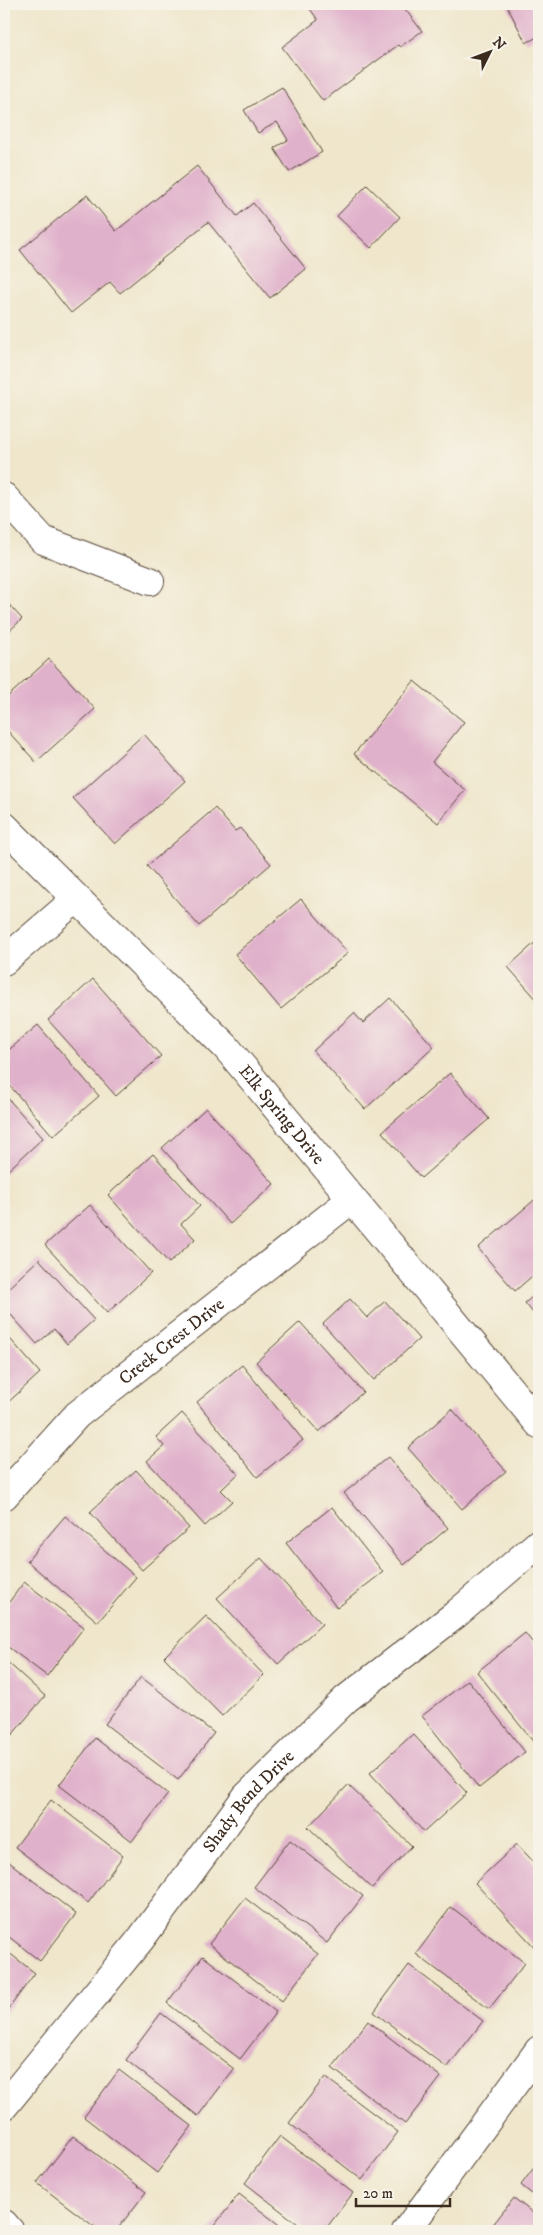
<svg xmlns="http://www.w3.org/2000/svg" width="543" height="2235" font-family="'IM FELL DW Pica',serif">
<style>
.building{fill:#e0b1cb}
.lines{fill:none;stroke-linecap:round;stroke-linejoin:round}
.street-casing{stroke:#564638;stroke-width:30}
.street{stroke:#fff;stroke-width:28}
.labels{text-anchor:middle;stroke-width:5;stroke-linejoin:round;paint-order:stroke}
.street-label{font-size:18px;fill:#3b2a1e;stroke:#f7f3e8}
</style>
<rect width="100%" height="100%" fill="#f7f3e8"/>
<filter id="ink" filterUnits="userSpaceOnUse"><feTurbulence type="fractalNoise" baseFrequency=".02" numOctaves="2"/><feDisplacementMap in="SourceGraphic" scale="10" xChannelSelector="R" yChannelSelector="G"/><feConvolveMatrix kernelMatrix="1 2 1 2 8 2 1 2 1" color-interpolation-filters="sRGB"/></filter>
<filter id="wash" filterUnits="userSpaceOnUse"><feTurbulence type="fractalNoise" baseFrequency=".0096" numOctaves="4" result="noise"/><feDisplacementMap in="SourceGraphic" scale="20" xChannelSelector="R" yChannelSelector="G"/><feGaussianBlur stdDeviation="1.12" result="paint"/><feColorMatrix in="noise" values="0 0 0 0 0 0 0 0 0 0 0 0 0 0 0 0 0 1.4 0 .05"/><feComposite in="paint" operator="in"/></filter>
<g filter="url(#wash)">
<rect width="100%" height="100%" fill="#efe6cb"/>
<g id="blocks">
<g class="building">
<path d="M311,4H401L422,31L400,47L398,45L323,101L282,47L318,20L308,6Z"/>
<path d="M506,4H539V36L526,43Z"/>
<path d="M282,87L322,152L289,172L274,148L288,140L277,122L258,133L244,110Z"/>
<path d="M197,166L237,216L253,203L306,269L270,298L208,222L120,293L110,282L71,313L20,250L87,195L116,231Z"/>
<path d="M367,185L400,217L371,248L337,216Z"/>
<path d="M4,599L22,619L4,636Z"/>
<path d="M49,659L95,709L36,762L4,727V700Z"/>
<path d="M414,681L464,722L432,762L465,790L438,823L354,754Z"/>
<path d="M144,734L185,781L115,844L73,798Z"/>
<path d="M215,808L235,831L240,828L271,864L199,926L147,866Z"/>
<path d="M301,899L348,953L281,1009L235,954Z"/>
<path d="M539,939V1002L508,967Z"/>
<path d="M93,979L161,1056L116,1096L48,1020Z"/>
<path d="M390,998L434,1047L365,1109L313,1051L354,1013L363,1023Z"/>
<path d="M38,1025L99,1096L53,1136L4,1079V1054Z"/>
<path d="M450,1073L489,1119L421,1178L382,1132Z"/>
<path d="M4,1094L43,1138L4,1174Z"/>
<path d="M206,1108L274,1184L230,1224L162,1148Z"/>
<path d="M153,1154L200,1206L181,1224L195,1239L169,1263L108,1195Z"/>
<path d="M539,1196V1270L515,1291L478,1248Z"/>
<path d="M90,1205L151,1273L107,1313L45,1245Z"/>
<path d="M39,1259L94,1320L67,1344L54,1329L37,1344L4,1307V1292Z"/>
<path d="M539,1291V1320L525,1303Z"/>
<path d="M350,1299L367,1318L385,1301L419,1339L374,1380L323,1324Z"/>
<path d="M300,1322L363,1392L319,1432L256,1362Z"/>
<path d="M4,1332L40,1373L4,1406Z"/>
<path d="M242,1365L303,1440L257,1477L197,1402Z"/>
<path d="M452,1409L506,1471L462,1509L408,1448Z"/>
<path d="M182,1413L238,1474L221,1490L232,1501L205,1526L147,1461L164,1446L156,1437Z"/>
<path d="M388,1457L448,1528L404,1565L344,1493Z"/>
<path d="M136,1470L189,1528L142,1570L90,1512Z"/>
<path d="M332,1507L383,1572L337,1608L286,1543Z"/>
<path d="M65,1516L136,1577L98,1622L27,1561Z"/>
<path d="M261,1558L322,1624L278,1664L217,1598Z"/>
<path d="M24,1582L84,1627L47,1676L4,1644V1609Z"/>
<path d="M206,1616L264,1675L222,1716L164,1657Z"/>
<path d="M525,1633L539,1651V1742L536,1745L477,1672Z"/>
<path d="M4,1659L45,1696L6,1742L4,1740Z"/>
<path d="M141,1677L214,1733L178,1780L105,1724Z"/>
<path d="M468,1680L525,1752L479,1788L422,1716Z"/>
<path d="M413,1734L467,1793L424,1832L370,1773Z"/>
<path d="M95,1738L168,1794L132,1841L59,1785Z"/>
<path d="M348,1785L412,1846L372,1888L308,1827Z"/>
<path d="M51,1800L123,1856L88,1903L15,1847Z"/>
<path d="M290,1840L363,1896L327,1943L254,1887Z"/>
<path d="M517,1844L539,1868V1952L475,1883Z"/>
<path d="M4,1858L76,1914L40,1961L4,1933Z"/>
<path d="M245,1898L318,1954L282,2001L209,1944Z"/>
<path d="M451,1907L525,1963L489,2009L416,1954Z"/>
<path d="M4,1949L35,1973L4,2015Z"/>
<path d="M203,1956L276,2012L240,2059L167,2003Z"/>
<path d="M409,1965L483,2021L447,2068L374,2012Z"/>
<path d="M161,2013L234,2069L198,2116L126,2060Z"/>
<path d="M368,2021L441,2077L405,2124L332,2068Z"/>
<path d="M119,2070L192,2126L157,2173L84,2117Z"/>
<path d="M325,2077L398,2132L362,2180L289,2123Z"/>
<path d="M73,2136L146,2192L116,2231H100L37,2183Z"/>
<path d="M280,2136L353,2193L324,2231H307L245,2183Z"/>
<path d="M539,2161V2200L521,2185Z"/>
<path d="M239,2194L287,2231H210Z"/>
<path d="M514,2198L539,2218V2231H488Z"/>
</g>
</g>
</g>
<g filter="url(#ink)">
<use href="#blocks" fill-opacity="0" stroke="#564638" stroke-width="1"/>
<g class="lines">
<g class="street-casing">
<g id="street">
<path d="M4,497L43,540L150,581"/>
<path id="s1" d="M4,826L226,1047L539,1424"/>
<path d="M4,961L76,899"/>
<path id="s2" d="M4,1496L77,1415L352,1199"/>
<path id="s3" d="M4,2106L140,1940L246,1797L346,1699L455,1615L539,1543"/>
<path d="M4,2224L10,2231"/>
<path d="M406,2231L539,2050"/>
</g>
</g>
<use href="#street" class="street"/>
</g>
</g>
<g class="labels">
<g class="street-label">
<text dy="6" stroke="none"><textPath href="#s1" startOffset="401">Elk Spring Drive</textPath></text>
<text dy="6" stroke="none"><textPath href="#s2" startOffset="229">Creek Crest Drive</textPath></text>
<text dy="6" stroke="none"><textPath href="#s3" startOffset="391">Shady Bend Drive</textPath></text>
</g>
</g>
<rect width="543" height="2235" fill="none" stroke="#f7f3e8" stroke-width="20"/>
<g transform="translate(490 52) rotate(48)" stroke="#f7f3e8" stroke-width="4" paint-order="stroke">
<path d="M0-4L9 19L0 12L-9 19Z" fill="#3b2a1e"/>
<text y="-8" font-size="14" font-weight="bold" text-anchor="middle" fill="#3b2a1e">N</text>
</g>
<path d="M356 2198v8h94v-8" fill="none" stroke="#3b2a1e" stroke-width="2.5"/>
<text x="363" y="2198" font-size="15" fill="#3b2a1e" stroke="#f7f3e8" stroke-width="4" paint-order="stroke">20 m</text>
</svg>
